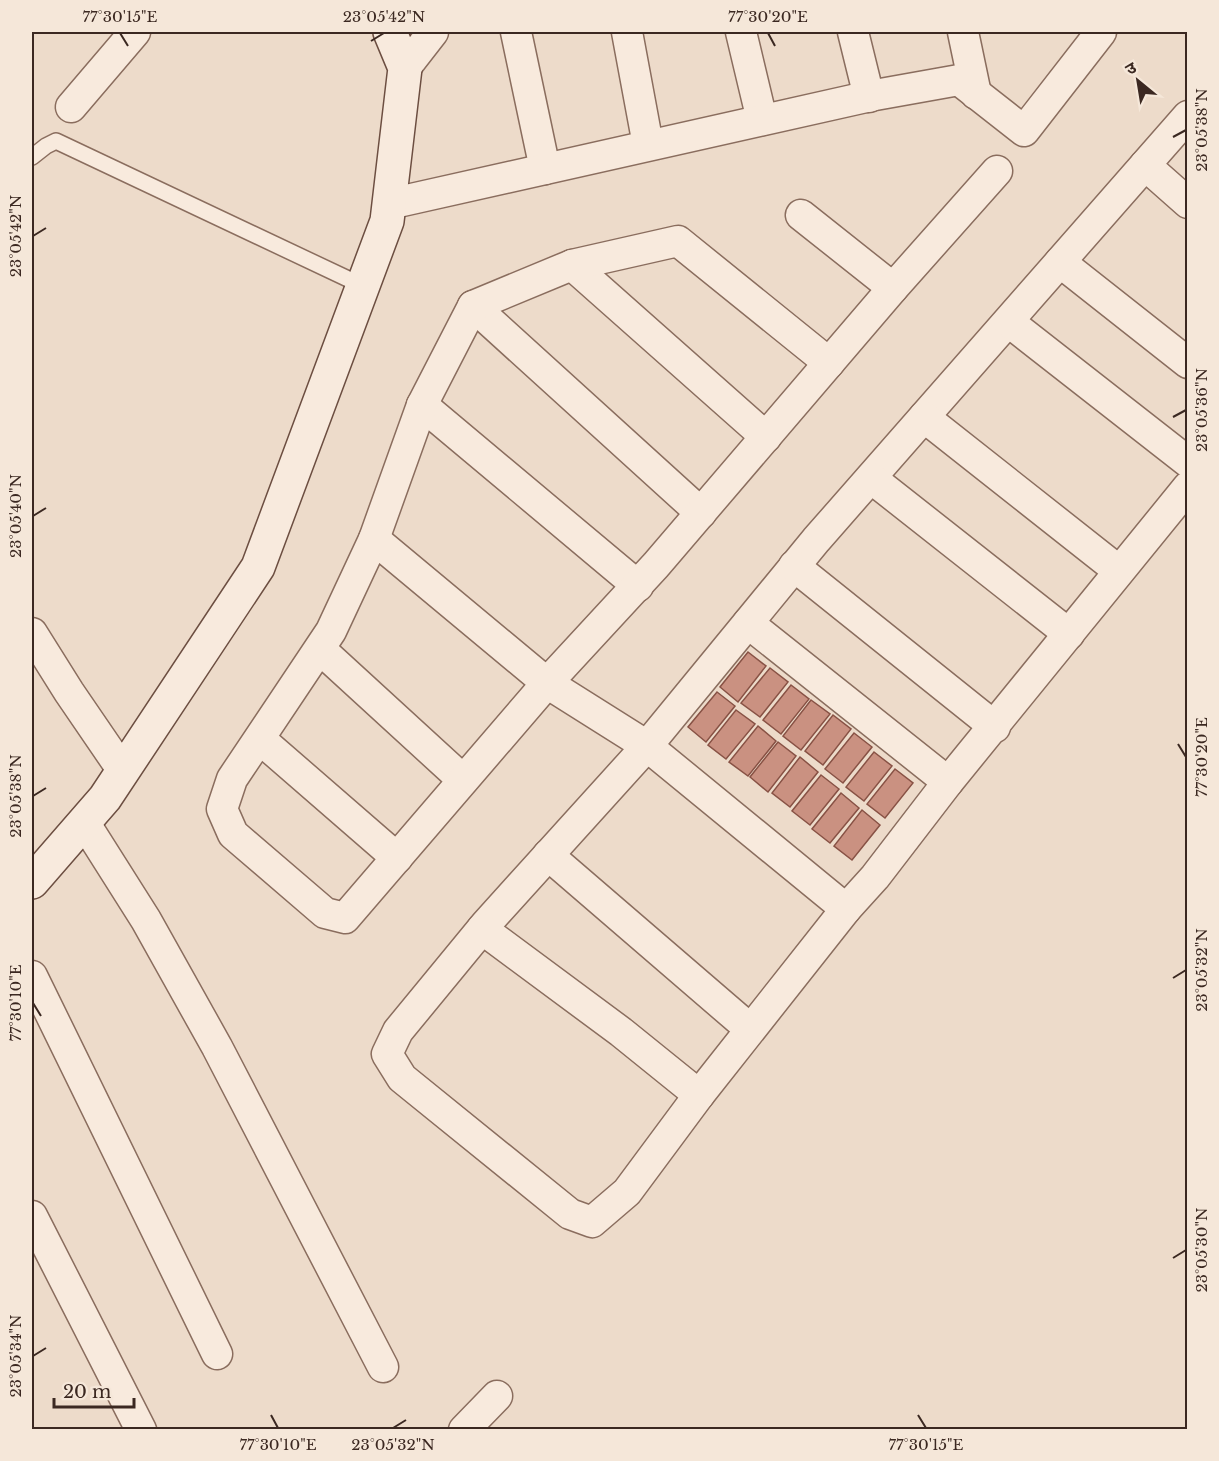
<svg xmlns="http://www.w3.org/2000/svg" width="1219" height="1461" font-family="'Libre Baskerville','Noto Sans Devanagari',serif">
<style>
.building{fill:#ca9181;stroke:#885245;stroke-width:1.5}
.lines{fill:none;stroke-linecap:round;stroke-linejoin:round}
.lane-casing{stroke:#8a6d5e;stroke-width:18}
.street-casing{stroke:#8a6d5e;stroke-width:33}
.secondary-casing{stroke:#6c4e41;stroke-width:36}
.lane{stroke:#f8eadd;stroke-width:15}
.street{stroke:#f8eadd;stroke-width:30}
.secondary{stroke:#f8eadd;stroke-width:33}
.ticks{fill:none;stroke:#3b2821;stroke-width:2}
.neatline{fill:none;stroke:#3b2821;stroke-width:2}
.ticks-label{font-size:15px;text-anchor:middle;fill:#3b2821}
</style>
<rect width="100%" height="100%" fill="#eddbca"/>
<g class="building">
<path d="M748,652L766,666L738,702L720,687Z"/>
<path d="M770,668L788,682L760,717L741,703Z"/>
<path d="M791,685L809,699L781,734L763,720Z"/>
<path d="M717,692L735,706L706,742L688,727Z"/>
<path d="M811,700L830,714L801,750L783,736Z"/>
<path d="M736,710L755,724L726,759L708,745Z"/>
<path d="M833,715L851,729L823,765L805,751Z"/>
<path d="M758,726L776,741L748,776L729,762Z"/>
<path d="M854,733L872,747L843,783L825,769Z"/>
<path d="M778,742L796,756L768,792L750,777Z"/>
<path d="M874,752L892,766L864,801L846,787Z"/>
<path d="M800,757L818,772L790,807L772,793Z"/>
<path d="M895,769L913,783L885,818L867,804Z"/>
<path d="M821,775L839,789L810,825L792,811Z"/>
<path d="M841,793L859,808L830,843L812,829Z"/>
<path d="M862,810L880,825L852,860L834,846Z"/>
</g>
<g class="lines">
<g class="lane-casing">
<path id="lane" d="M32,157L46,146L56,141L363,286"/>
</g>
<g class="street-casing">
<g id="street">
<path d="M516,32L545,169"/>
<path d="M627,32L648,145"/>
<path d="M741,32L762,120"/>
<path d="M853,32L869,97"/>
<path d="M963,32L976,94"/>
<path d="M405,68L433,32"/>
<path d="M71,107L135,32"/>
<path d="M1188,116L816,540L647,746L486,924L398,1031L387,1054L402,1078L570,1214L592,1222L627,1192L699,1095L846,909L875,877L948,782L1188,487"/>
<path d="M1145,165L1188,203"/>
<path d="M389,204L875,95L959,80L1024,131L1101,32"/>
<path d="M801,215L893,288"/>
<path d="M1060,262L1188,363"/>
<path d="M572,265L766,437"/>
<path d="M473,306L701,513"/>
<path d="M1009,322L1188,462"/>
<path d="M422,405L638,586"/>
<path d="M924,417L1119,571"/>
<path d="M871,478L1069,634"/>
<path d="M374,539L422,405L473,306L572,265L678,241L829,363"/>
<path d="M794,566L995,727"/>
<path d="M748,623L948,782"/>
<path d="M32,633L69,692L123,771"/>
<path d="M320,649L463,780"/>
<path d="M260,739L397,858"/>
<path d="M84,822L146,920L217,1047L383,1367"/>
<path d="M548,855L750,1029"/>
<path d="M846,909L647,746L547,683L374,539L331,631L232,779L222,809L233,834L325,913L345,918L547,683L656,565L893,288L997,171"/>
<path d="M482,929L621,1032L699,1095"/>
<path d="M32,976L217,1354"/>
<path d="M32,1216L141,1430"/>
<path d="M464,1430L497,1396"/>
</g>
</g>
<g class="secondary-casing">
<path id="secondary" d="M32,882L105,798L258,567L387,221L405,68L390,32"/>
</g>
<use href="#lane" class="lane"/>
<use href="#street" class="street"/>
<use href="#secondary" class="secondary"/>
</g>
<path class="ticks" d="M120,33L128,46M768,33L775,46M371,41L384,33M1173,137L1186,130M33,236L46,228M1173,417L1186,410M33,516L46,508M1178,744L1186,757M33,796L46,788M1173,978L1186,970M33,1003L41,1016M1173,1258L1186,1250M33,1356L46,1348M271,1415L278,1428M918,1415L926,1428M393,1428L406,1420"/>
<rect width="1219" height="1461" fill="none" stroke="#f5e7d9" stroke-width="66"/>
<g transform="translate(1138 81) rotate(330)" stroke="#f5e7d9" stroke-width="4.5" paint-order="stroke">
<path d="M0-4.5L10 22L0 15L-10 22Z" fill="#3b2821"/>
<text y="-9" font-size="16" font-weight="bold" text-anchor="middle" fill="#3b2821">उ</text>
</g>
<path d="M54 1398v9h80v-9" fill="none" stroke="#3b2821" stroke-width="3"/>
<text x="63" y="1398" font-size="18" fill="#3b2821" stroke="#f5e7d9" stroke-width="4.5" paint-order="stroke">20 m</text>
<rect x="33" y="33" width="1153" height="1395" class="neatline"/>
<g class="ticks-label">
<text x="120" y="22">77°30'15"E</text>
<text x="384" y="22">23°05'42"N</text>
<text x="768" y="22">77°30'20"E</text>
<text transform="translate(1202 130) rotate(-90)" y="5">23°05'38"N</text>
<text transform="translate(16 236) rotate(-90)" y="5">23°05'42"N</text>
<text transform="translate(1202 410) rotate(-90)" y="5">23°05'36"N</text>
<text transform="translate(16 516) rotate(-90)" y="5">23°05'40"N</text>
<text transform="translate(1202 757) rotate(-90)" y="5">77°30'20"E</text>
<text transform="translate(16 796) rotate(-90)" y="5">23°05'38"N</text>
<text transform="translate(1202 970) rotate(-90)" y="5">23°05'32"N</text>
<text transform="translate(16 1003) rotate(-90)" y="5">77°30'10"E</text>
<text transform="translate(1202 1250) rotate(-90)" y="5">23°05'30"N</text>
<text transform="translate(16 1356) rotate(-90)" y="5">23°05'34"N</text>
<text x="278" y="1450">77°30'10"E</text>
<text x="393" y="1450">23°05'32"N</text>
<text x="926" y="1450">77°30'15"E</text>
</g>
</svg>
